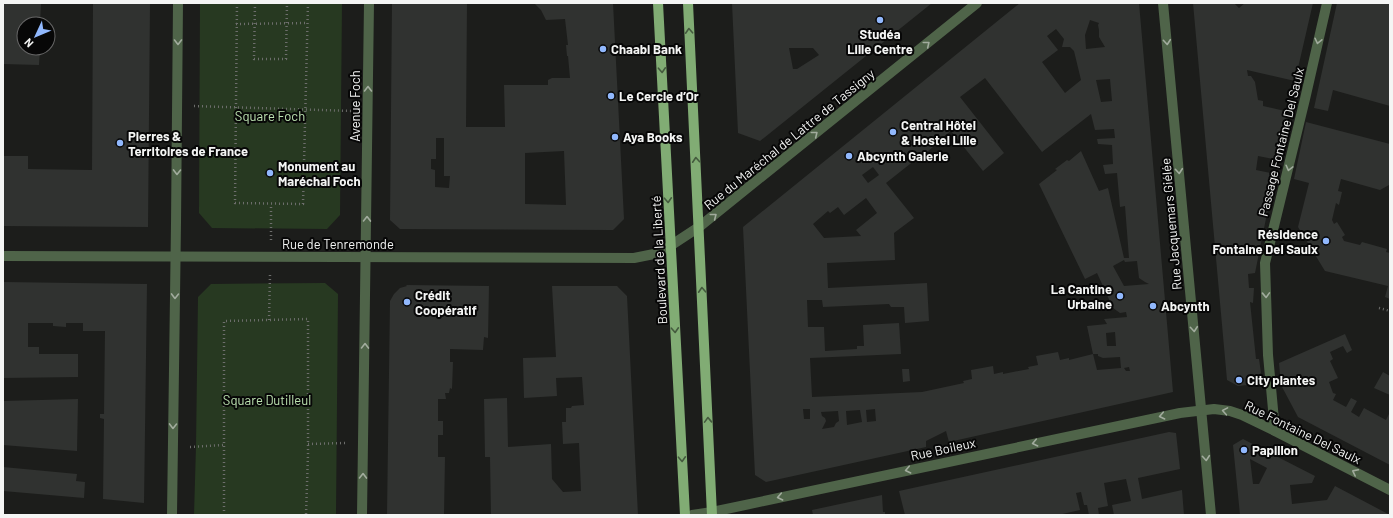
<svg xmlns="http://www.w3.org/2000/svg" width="1393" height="518" font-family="Barlow,sans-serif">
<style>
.green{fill:#273921}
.building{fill:#303230;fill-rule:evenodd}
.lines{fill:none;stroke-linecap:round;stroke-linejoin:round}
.path{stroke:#6d6e6c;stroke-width:2.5;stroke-dasharray:1 3;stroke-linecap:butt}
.minor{stroke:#4f6449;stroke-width:10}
.major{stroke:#81ac74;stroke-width:10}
.oneway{stroke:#445a3e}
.oneway2{stroke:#a2ac9e}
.poi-dot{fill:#91b8fd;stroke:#070707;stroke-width:1.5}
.labels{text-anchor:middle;stroke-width:4;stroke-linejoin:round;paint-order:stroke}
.poi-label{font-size:13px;font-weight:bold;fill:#f4f5f4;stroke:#070707;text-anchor:start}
.street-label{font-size:13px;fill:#f4f5f4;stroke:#070707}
.park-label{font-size:13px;fill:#bde3b1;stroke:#070707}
</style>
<rect width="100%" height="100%" fill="#1c1d1b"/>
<g class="green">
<path d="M200,3H342L340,215L327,229L212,228L199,213Z"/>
<path d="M325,283L338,294L336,515H194L196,446L198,297L211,284Z"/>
</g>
<g class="building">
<path d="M3,3H41L40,24H24V48H40L39,65L3,64Z"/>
<path d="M93,3H150L148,227L3,226V156H28V169L92,170Z"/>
<path d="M392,3H467L466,127H505L504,85H548V80L552,78H570L568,56H567L566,45H568L565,19L546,20L541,10L534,3H613L624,219L613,230L400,229L390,220ZM436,138H444V176H450L449,188L435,187V170L431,169V159H436ZM564,151L566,205L525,204V153Z"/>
<path d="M732,3H932L760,141L738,133ZM789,48H813L819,55L797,69H793Z"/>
<path d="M1020,3H1139L1173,392L949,442L946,431L926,441V447L766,482L755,475L743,227ZM1090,20L1099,23L1098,25L1099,30V37L1105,47L1086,49L1085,35ZM1056,29L1064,39L1062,47H1070L1074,51L1081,80L1065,93L1042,62L1058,50L1047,36ZM985,78L1042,152L1091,114L1095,130L1114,129L1115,138L1097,139L1098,144L1112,145L1113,164L1103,165L1105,174L1117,173L1120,207L1125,206L1129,258H1124L1108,188L1099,191L1081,151L1069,161L1067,160L1055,169L1057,170L1039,184L1085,279L1097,273L1113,308L1120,313L1126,312L1127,317L1104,319L1107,324L1087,326L1093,354H1098V356L1103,358L1120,357L1121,368L1097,370L1093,354L1069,360V358L1060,360L1058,352L1036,356L1038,365L1028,367L1029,369L1003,374V372L994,374L993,366L971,370L972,379L963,381L964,383L922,392L812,397L810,358L901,354L899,323L863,325L864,346H857V349L825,351L824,327H808L807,300H822L823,307L889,304L891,307H904L905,323L929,321L927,283L828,288L827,263L895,260L894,233L914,218L886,183L915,160H917L933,147L934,144L951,131L983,171L1004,153L960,97ZM1110,79L1112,101L1101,102L1096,80ZM873,167L879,175L868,183L862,175ZM866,198L877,213L856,230L861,236L824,238L813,224L828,211L830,213L838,207L844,215ZM1124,260L1125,262L1137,261L1139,278L1145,282L1149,284L1124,286L1113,266ZM1115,332L1116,346H1107L1106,333ZM1129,367L1130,371H1126L1124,368ZM803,409H810V419H804ZM875,409L876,421L867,422L866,410ZM860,410L862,422L847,425L846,411ZM838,411L839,421L836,423L834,427L822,429L826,421L825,418L822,416L821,412Z"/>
<path d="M1193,3H1234L1239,8L1245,3H1313L1295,81L1247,70L1248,76H1251L1255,82L1258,100L1263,101V106L1289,112L1278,160L1258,156L1256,170L1275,174L1255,273L1248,274L1249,288H1254L1253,303L1250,302L1256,359H1259L1261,373L1248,385L1238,386L1227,380Z"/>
<path d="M1337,3H1390V106L1333,90L1328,111L1314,108Z"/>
<path d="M1306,122L1390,144L1389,185L1380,190L1341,179L1338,191L1342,192L1339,205L1336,203L1332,220L1334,224L1337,222L1345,235L1342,237L1344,241L1360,245L1362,242L1387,249L1386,252L1390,253V299L1385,297L1388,286L1325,271L1298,227L1309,183L1294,179Z"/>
<path d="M3,282L147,284L144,503L103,499L104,419L100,418V414H104L105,331H83V323H66V327L53,326V323H28V347H39V354H78V377L3,378Z"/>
<path d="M406,285L489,286L488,338L484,337L483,350L450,349V362H453L452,389L450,388L449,393H445L446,399H438V421H443V435H438V457H445L444,515H387L390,301L394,294L400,288L407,286Z"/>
<path d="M552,286H617L627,296L638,515H491L490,457H485L484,399L507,398L508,447L551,444L552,479L563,492L581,491L579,443L563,444L562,422H566V408H571L572,406L584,405L582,377L556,378L557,396L524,398L523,358L556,357Z"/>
<path d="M1345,334L1352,350L1347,353L1343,346L1330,352L1333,359L1330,361L1338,378L1329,382L1333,393L1336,394L1333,400L1346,407L1351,398L1357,401L1351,412L1359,417L1364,408L1386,420L1390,412V465L1298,417L1281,385L1279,363Z"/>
<path d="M902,369H909L910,381L903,382Z"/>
<path d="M1383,372L1390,376V395L1374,388Z"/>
<path d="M78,399L77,451L3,445V401Z"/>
<path d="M1169,432L1176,433L1180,469L1138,478L1142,499L1182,490L1184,515H1114L1112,505L1131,501L1126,479L1104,483L1108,506L1098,508L1099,515H1089L1087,505H1084L1081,492L1076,493L1080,510L1058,515H905L899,491Z"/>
<path d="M1243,439L1315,476L1312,483L1290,485L1292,504L1327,500L1335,486L1390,515H1240L1233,445ZM1250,459L1267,468L1259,484H1253Z"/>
<path d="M3,467L77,474L76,481L85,482L84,498L3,491Z"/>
<path d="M882,495L883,512H885V515H813L812,510Z"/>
</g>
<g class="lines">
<g class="path">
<path d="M237,3L235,203L303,204L308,3"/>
<path d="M255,3L254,59H286L287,3"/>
<path d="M236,24L308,23"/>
<path d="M194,106L351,111"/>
<path d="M271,240V204"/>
<path d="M1379,308L1390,311"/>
<path d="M269,320L270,275"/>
<path d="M308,444L345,443"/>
<path d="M190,447L224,445"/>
<path d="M224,515V321L308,319V454L306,515"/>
</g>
<g class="minor">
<path d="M1163,3L1211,515"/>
<path d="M3,256L634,258L654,254L670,246L699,227L977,3"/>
<path d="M1275,431L1268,355L1265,263L1305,99L1327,3"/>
<path d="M172,515L176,223L178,3"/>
<path d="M362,515L369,3"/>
<path d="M692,515L712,512L1180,413L1214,409L1230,411L1242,415L1275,431L1390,490"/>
</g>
<g class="major">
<path d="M658,3L685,515"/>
<path d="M688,3L712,515"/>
</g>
</g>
<defs><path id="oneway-chevron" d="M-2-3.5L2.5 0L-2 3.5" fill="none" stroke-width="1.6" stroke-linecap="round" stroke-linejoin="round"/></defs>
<g class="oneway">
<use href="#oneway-chevron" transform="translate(689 31) rotate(-93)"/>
<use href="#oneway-chevron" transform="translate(662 70) rotate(87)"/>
<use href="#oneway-chevron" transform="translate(696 160) rotate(-94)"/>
<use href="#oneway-chevron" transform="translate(668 200) rotate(87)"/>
<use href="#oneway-chevron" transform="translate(702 290) rotate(-93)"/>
<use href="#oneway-chevron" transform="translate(675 330) rotate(87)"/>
<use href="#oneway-chevron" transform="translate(708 420) rotate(-92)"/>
<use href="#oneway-chevron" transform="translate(682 459) rotate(87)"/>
</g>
<g class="oneway2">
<use href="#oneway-chevron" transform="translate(1318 41) rotate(103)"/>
<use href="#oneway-chevron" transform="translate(178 42) rotate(90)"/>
<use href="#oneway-chevron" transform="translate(1167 42) rotate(85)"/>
<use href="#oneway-chevron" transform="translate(927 44) rotate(-39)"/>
<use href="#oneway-chevron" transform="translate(368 89) rotate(-90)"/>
<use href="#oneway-chevron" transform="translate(815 134) rotate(-39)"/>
<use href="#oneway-chevron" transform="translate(1289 168) rotate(104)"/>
<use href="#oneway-chevron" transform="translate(1179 171) rotate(85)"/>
<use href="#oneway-chevron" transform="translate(177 172) rotate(91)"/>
<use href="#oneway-chevron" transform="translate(714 216) rotate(-38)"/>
<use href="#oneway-chevron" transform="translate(367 219) rotate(-89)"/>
<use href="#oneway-chevron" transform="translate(1266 295) rotate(88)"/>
<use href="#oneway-chevron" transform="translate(175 296) rotate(91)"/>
<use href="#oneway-chevron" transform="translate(1194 329) rotate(85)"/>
<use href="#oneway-chevron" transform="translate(365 346) rotate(-89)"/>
<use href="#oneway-chevron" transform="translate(1225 411) rotate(-170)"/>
<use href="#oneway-chevron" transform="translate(1162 416) rotate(168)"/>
<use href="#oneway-chevron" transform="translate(173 426) rotate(91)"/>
<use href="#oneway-chevron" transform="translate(1035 443) rotate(168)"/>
<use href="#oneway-chevron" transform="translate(1206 458) rotate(85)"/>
<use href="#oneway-chevron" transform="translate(908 470) rotate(168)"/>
<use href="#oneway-chevron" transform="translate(1355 472) rotate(-153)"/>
<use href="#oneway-chevron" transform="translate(363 476) rotate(-89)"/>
<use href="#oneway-chevron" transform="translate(780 497) rotate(168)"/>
</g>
<g class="poi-dot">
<circle cx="880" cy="20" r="4"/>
<circle cx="603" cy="49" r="4"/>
<circle cx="611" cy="96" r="4"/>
<circle cx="893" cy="132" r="4"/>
<circle cx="615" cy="137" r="4"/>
<circle cx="120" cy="143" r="4"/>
<circle cx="849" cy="156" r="4"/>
<circle cx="270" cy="173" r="4"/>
<circle cx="1326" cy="241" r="4"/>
<circle cx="1120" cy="296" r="4"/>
<circle cx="407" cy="302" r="4"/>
<circle cx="1153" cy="306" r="4"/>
<circle cx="1239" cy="380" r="4"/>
<circle cx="1244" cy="450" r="4"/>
</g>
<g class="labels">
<g class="poi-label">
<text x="880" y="39" text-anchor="middle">Studéa<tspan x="880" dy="15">Lille Centre</tspan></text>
<text x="611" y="54">Chaabi Bank</text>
<text x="619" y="101">Le Cercle d’Or</text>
<text x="901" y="130">Central Hôtel<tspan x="901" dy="15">&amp; Hostel Lille</tspan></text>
<text x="128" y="141">Pierres &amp;<tspan x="128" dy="15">Territoires de France</tspan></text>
<text x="623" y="142">Aya Books</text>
<text x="857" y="161">Abcynth Galerie</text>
<text x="278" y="171">Monument au<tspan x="278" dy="15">Maréchal Foch</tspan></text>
<text x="1318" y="239" text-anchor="end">Résidence<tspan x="1318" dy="15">Fontaine Del Saulx</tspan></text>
<text x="1112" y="294" text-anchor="end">La Cantine<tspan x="1112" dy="15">Urbaine</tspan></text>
<text x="415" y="300">Crédit<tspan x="415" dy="15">Coopératif</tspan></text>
<text x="1161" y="311">Abcynth</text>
<text x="1247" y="385">City plantes</text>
<text x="1252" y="455">Papillon</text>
</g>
<g class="street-label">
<text transform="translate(355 106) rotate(-90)" y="5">Avenue Foch</text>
<text transform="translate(789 139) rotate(-39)" y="5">Rue du Maréchal de Lattre de Tassigny</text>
<text transform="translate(1281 142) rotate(-76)" y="5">Passage Fontaine Del Saulx</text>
<text transform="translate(1171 224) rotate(-95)" y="5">Rue Jacquemars Giélée</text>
<text x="338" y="249">Rue de Tenremonde</text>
<text transform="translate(659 260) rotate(-93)" y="5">Boulevard de la Liberté</text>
<text transform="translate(1303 432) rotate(26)" y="5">Rue Fontaine Del Saulx</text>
<text transform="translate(943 449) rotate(-12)" y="5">Rue Boileux</text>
</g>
<g class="park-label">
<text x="270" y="121">Square Foch</text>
<text x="267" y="405">Square Dutilleul</text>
</g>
</g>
<rect width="1393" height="518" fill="none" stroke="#f4f5f4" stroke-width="8"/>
<g transform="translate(36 36) rotate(226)"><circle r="19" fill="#070707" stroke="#666666"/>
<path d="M0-3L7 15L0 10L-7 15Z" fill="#91b8fd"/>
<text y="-6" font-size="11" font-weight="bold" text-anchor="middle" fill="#f4f5f4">N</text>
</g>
</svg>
